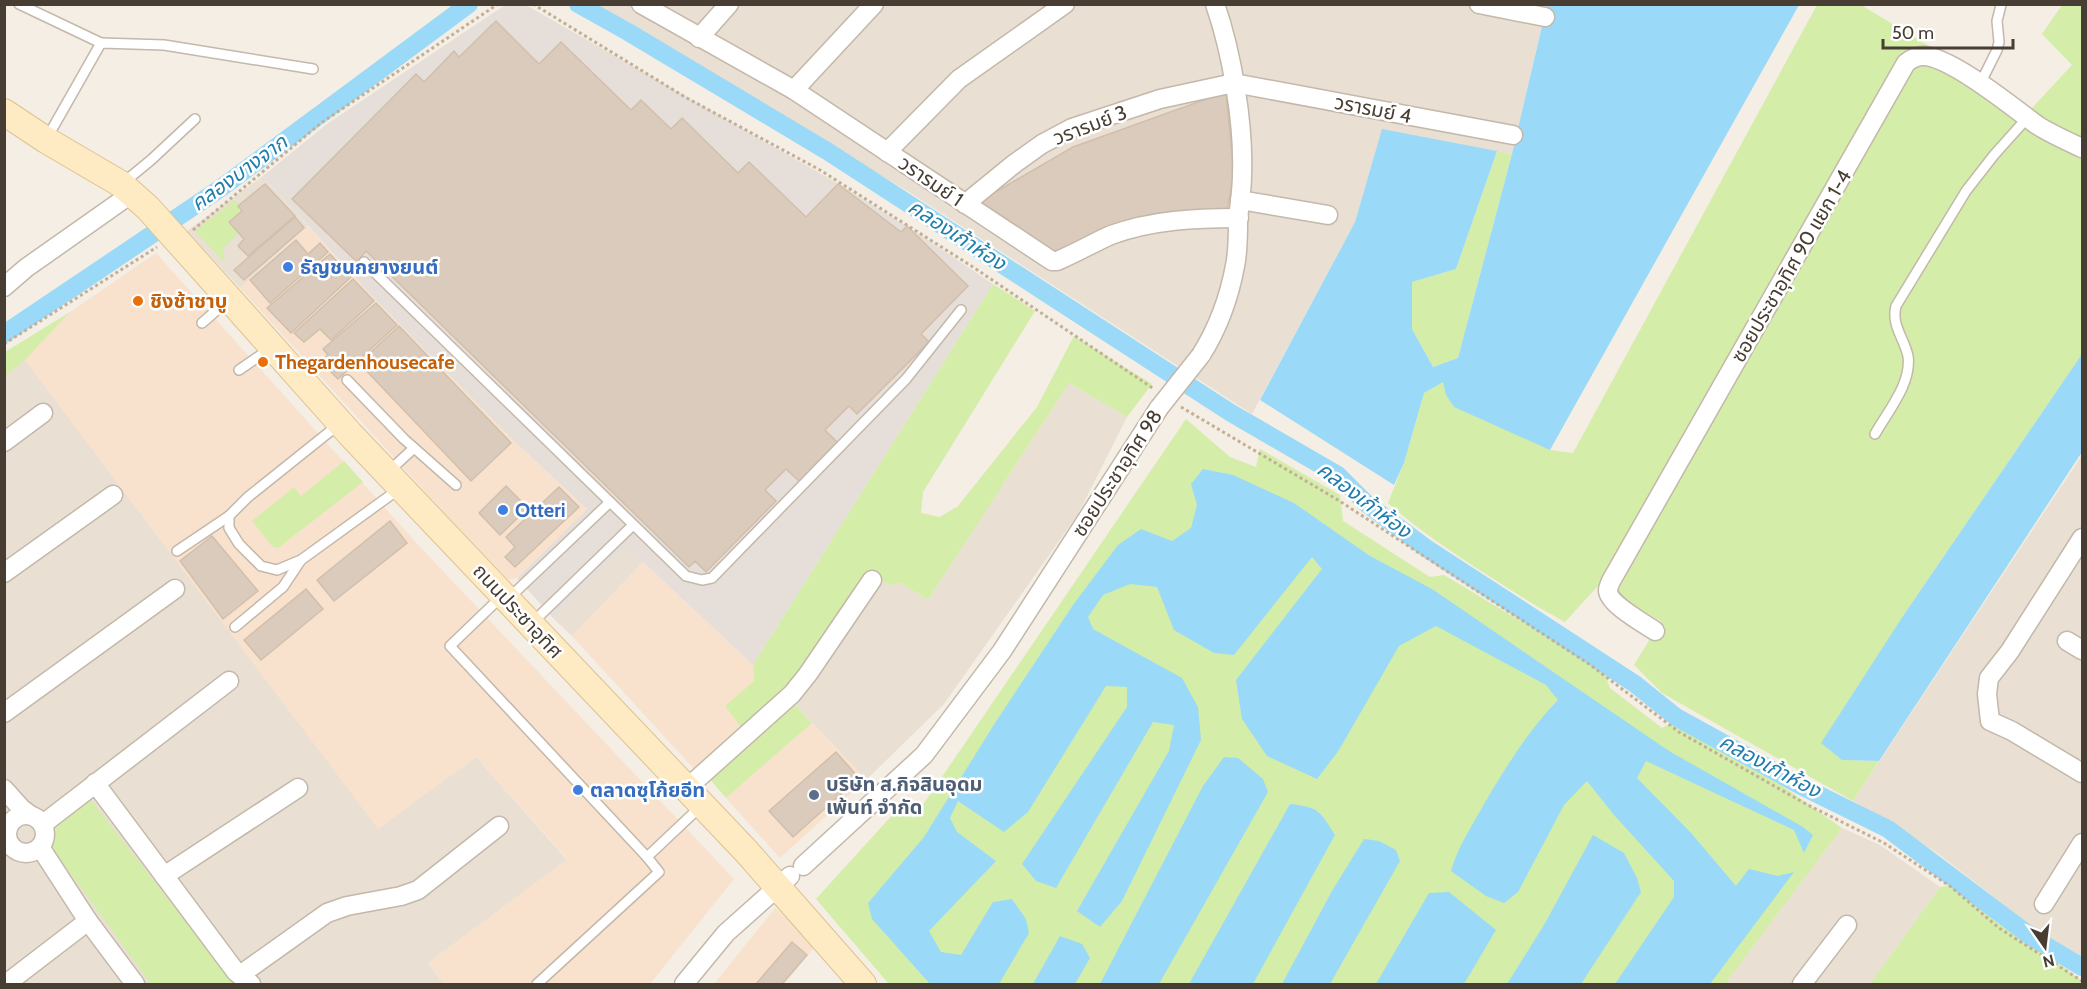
<svg xmlns="http://www.w3.org/2000/svg" width="2087" height="989" font-family="Cabin,'Noto Sans Thai',sans-serif">
<style>
.residential{fill:#e9dfd2}
.commercial{fill:#f9e2cd}
.industrial{fill:#e6dfd9}
.green{fill:#d4eda9}
.water{fill:#9adaf8}
.lines{fill:none;stroke-linecap:round;stroke-linejoin:round}
.canal{stroke:#9adaf8;stroke-width:18}
.building{fill:#dacbbc;stroke:#d2bfab;stroke-width:1.5}
.lane-casing{stroke:#c3b8a9;stroke-width:12}
.street-casing{stroke:#c3b8a9;stroke-width:21}
.secondary-casing{stroke:#dcc291;stroke-width:28}
.path{stroke:#c4af96;stroke-width:3;stroke-dasharray:3 3;stroke-linecap:butt}
.lane{stroke:#fff;stroke-width:9}
.street{stroke:#fff;stroke-width:18}
.secondary{stroke:#ffebc3;stroke-width:26}
.street-bridge-casing{stroke:#c3b8a9;stroke-width:21;stroke-linecap:butt}
.street-bridge{stroke:#fff;stroke-width:18}
.shop-dot{fill:#3f7fe0;stroke:#fff;stroke-width:2}
.food-dot{fill:#e8710a;stroke:#fff;stroke-width:2}
.service-dot{fill:#5c6f8a;stroke:#fff;stroke-width:2}
.labels{text-anchor:middle;stroke-width:5;stroke-linejoin:round;paint-order:stroke}
.street-label{font-size:20px;fill:#473d33;stroke:#fff}
.shop-label{font-size:20px;font-weight:bold;fill:#366cbe;stroke:#fff;text-anchor:start}
.food-label{font-size:20px;font-weight:bold;fill:#c56008;stroke:#fff;text-anchor:start}
.service-label{font-size:20px;font-weight:bold;fill:#4e5e75;stroke:#fff;text-anchor:start}
.water-label{font-size:21px;font-style:italic;fill:#207ead;stroke:#fff}
</style>
<rect width="100%" height="100%" fill="#f4eee4"/>
<g class="residential">
<path d="M595,5H1547L1512,154L1382,130L1355,222L1252,414L909,192Z"/>
<path d="M263,176L308,226L240,288L187,231Z"/>
<path d="M25,360L378,828L476,757L567,860L428,963L444,984H5L4,376Z"/>
<path d="M1069,383L1127,417L1078,514L944,704L866,780L791,700L789,687L867,571L890,585L901,583L928,600Z"/>
<path d="M2082,455V956L2040,933L1936,852L1853,801Z"/>
<path d="M626,545L643,562L572,636L554,619Z"/>
<path d="M1842,828L1880,845L1940,887L1870,984H1725Z"/>
</g>
<g class="commercial">
<path d="M308,226L374,298L512,439L587,509L517,578L506,581L240,288Z"/>
<path d="M156,253L422,549L734,879L650,984H444L428,963L567,859L476,757L378,829L25,360L70,312Z"/>
<path d="M643,562L753,665L754,681L725,706L743,730L697,772L572,636Z"/>
<path d="M812,723L866,780L780,858L726,798Z"/>
<path d="M775,908L806,934L814,948L784,984H714Z"/>
</g>
<path class="industrial" d="M505,5H526L837,183L916,232L993,284L753,665L626,546L554,619L517,578L587,509L512,439L374,298L263,176L327,124Z"/>
<g class="green">
<path d="M1817,5H1861L2032,108L2072,65L2042,34L2062,5H2082V354L1903,616L1842,760L1879,761L1853,801L1662,693L1634,665L1661,621L1597,587L1565,622C1535,606 1506,587 1478,569C1446,548 1416,528 1388,503L1404,463L1424,393L1443,381L1550,450L1573,453Z"/>
<path d="M1497,151L1512,154L1458,358L1433,367L1412,329V282L1456,269Z"/>
<path d="M235,200L245,211L238,233L223,248L225,263L195,231Z"/>
<path d="M993,284L1035,311L923,492L921,513L940,517L958,506L1037,407L1074,336L1152,384L1127,417L1069,383L928,600L901,583L890,585L867,571L789,687L743,730L725,706L754,681L753,665Z"/>
<path d="M70,312L25,360L5,376V352Z"/>
<path d="M1186,419L1230,457L1256,467L1260,449L1340,495L1343,521L1430,577L1444,575L1604,671L1610,688L1662,728L1674,722L1765,774L1842,828L1725,984H889L816,899L896,811L914,818Z"/>
<path d="M344,461L363,482L278,548L272,546L252,521L294,487L301,496Z"/>
<path d="M791,700L812,723L726,798L708,777Z"/>
<path d="M91,800L227,975L238,984H151L50,845L52,832L56,825Z"/>
<path d="M1953,885L2082,981V984H1870L1940,887Z"/>
</g>
<g class="water">
<path d="M1547,5H1799L1550,450L1454,407L1446,395L1443,382L1424,393L1404,463L1394,485L1260,400L1355,222L1382,129L1497,151L1456,269L1412,282V329L1433,367L1458,358L1512,154Z"/>
<path d="M2082,354V452L1879,761L1842,760L1821,743L1903,616Z"/>
<path d="M1203,469L1233,475L1294,503L1370,556L1432,589L1669,751L1803,827L1813,835L1804,853L1794,830L1646,761L1637,778L1692,834L1736,886L1749,869L1778,876L1794,872L1710,984H1615L1674,897V881L1614,815L1587,781L1564,805L1518,892L1504,903L1486,896L1451,871C1457,850 1468,832 1479,813C1502,773 1526,733 1558,700L1546,685L1436,626L1399,646L1339,750L1317,779L1267,756L1242,719L1236,680L1322,569L1312,557L1234,655L1214,653L1174,630L1157,587L1130,584L1103,595L1088,617L1093,629L1182,678L1198,707L1201,740L1122,901L1100,927L1077,911L1169,751L1174,725L1153,722L1056,888L1036,881L1022,864L1127,707V687L1106,686L1028,812L1004,832L958,801L950,818L957,832L996,861L929,931L941,952L961,955L993,902L1012,899L1026,919L1029,933L999,984H930L872,919L868,903L924,837L995,723L1073,605L1118,545L1141,529L1172,541L1191,528L1197,505L1191,484Z"/>
<path d="M1224,757L1238,758L1263,779L1268,792L1159,984H1100L1203,786Z"/>
<path d="M1290,804C1319,807 1320,811 1335,835L1253,984H1189Z"/>
<path d="M1593,835L1624,853L1637,878L1641,892L1581,984H1507L1544,925Z"/>
<path d="M1364,839L1379,841L1396,850L1400,861L1330,984H1282L1332,891Z"/>
<path d="M1449,892L1496,930L1464,984H1376L1429,893Z"/>
<path d="M1060,936L1082,944L1090,958L1075,984H1033Z"/>
</g>
<g class="lines">
<g class="canal">
<path d="M578,4L628,32L827,151L1231,413L1338,475L1367,504L1426,548L1635,684L1676,717L1805,788L1888,829L2033,938L2082,967"/>
<path d="M4,334L221,188L469,4"/>
</g>
</g>
<g class="building">
<path d="M496,21L539,64L561,42L631,110L641,100L671,129L682,118L738,173L749,162L806,217L838,184L901,232L907,226L968,286L921,334L929,342L857,414L849,406L825,430L838,443L800,482L786,469L765,490L776,501L706,572L695,561L689,567L366,251L357,262L292,199L416,74L424,82L454,51L459,57Z"/>
<path d="M1226,92L1234,174L1227,209L1159,213L1056,254L975,204L1073,147Z"/>
<path d="M265,184L295,216L248,256L238,246L244,239L229,222L242,211L238,206Z"/>
<path d="M295,217L304,228L244,280L234,270Z"/>
<path d="M296,240L308,254L320,243L328,252L270,303L250,280Z"/>
<path d="M330,254L351,277L291,333L267,308Z"/>
<path d="M353,279L374,301L331,340L320,329L304,342L294,333Z"/>
<path d="M376,303L397,325L338,379L321,362L328,355L323,349Z"/>
<path d="M399,326L511,443L471,481L359,363Z"/>
<path d="M506,486L528,508L500,535L479,513Z"/>
<path d="M559,487L579,507L515,567L505,557L515,547L506,537Z"/>
<path d="M390,521L407,543L334,601L317,580Z"/>
<path d="M212,536L258,591L223,619L180,561Z"/>
<path d="M306,589L323,609L261,660L244,640Z"/>
<path d="M836,752L859,778L793,837L769,811Z"/>
<path d="M792,942L807,955L782,984H756Z"/>
</g>
<g class="lines">
<g class="lane-casing">
<g id="lane">
<path d="M19,4L101,43"/>
<path d="M1980,84L1997,50L1999,42L1997,21L2001,5"/>
<path d="M47,138L101,43L164,45L313,69"/>
<path d="M123,183L151,160L195,119"/>
<path d="M364,262L686,576L702,580L712,578L906,379L961,310"/>
<path d="M202,323L227,301"/>
<path d="M239,370L271,348"/>
<path d="M347,380L404,439L456,485"/>
<path d="M338,425L248,497L229,516V528L239,544L261,566L277,570L301,560L399,489"/>
<path d="M1875,434C1888,411 1912,383 1908,356C1904,338 1891,325 1896,306L1966,191L1994,155L2028,117"/>
<path d="M387,473L414,448"/>
<path d="M177,551L229,516"/>
<path d="M502,596L450,646L647,857L700,807"/>
<path d="M509,598L610,502"/>
<path d="M532,623L633,525"/>
<path d="M235,627L283,587L301,560"/>
<path d="M537,984L659,872L647,857"/>
</g>
</g>
<g class="street-casing">
<g id="street">
<path d="M641,4L794,90L1052,261H1057C1076,253 1093,243 1111,235C1152,220 1196,218 1239,218"/>
<path d="M1479,4L1545,17"/>
<path d="M699,38L729,4"/>
<path d="M794,90L874,4"/>
<path d="M887,152L959,79L1065,4"/>
<path d="M1240,200L1328,215"/>
<path d="M965,204L1014,164L1042,144L1072,128L1160,99L1234,83L1513,135"/>
<path d="M4,287L26,268L131,194"/>
<path d="M1201,355C1218,328 1229,298 1235,266C1238,252 1238,236 1238,221C1239,206 1242,191 1242,175C1244,124 1232,53 1215,4"/>
<path d="M4,442L43,413"/>
<path d="M2082,538L2010,651L1989,678L1987,694L1990,721L2012,731L2082,773"/>
<path d="M4,573L113,495"/>
<path d="M1655,631C1645,624 1607,603 1608,590C1608,587 1610,584 1611,581L1906,63C1911,59 1916,56 1923,56C1950,56 2014,108 2037,125C2051,134 2067,141 2082,148"/>
<path d="M2067,641L2082,650"/>
<path d="M4,713L175,589"/>
<path d="M95,783L236,972L251,984"/>
<path d="M4,789L22,809L30,815"/>
<path d="M686,789L792,694L808,674L872,580"/>
<circle cx="26" cy="834" r="19"/>
<path d="M43,824L229,681"/>
<path d="M40,847L88,921L135,984"/>
<path d="M803,866L924,755L1002,651L1159,408"/>
<path d="M164,876L298,788"/>
<path d="M2044,904L2082,843"/>
<path d="M240,975L327,913L347,906L401,896L418,890L499,826"/>
<path d="M6,984L88,921"/>
<path d="M684,984L726,933L790,876"/>
<path d="M1802,984L1847,925"/>
</g>
</g>
<g class="secondary-casing">
<path id="secondary" d="M4,112L46,140L121,184L148,208L350,434L746,851L863,984"/>
</g>
<g class="path">
<path d="M533,4L685,97L820,170L973,267L1154,389"/>
<path d="M193,230L321,123L498,4"/>
<path d="M4,344L157,247"/>
<path d="M1181,407L1338,500L1589,664L1679,732L1806,804L1884,843L1950,886L1999,928L2082,981"/>
</g>
<use href="#lane" class="lane"/>
<use href="#street" class="street"/>
<use href="#secondary" class="secondary"/>
<g class="street-bridge-casing">
<path id="street-bridge" d="M1159,408L1201,355"/>
</g>
<use href="#street-bridge" class="street-bridge"/>
</g>
<g class="shop-dot">
<circle cx="288" cy="267" r="6"/>
<circle cx="503" cy="510" r="6"/>
<circle cx="578" cy="790" r="6"/>
</g>
<g class="food-dot">
<circle cx="138" cy="301" r="6"/>
<circle cx="263" cy="362" r="6"/>
</g>
<circle class="service-dot" cx="814" cy="795" r="6"/>
<g class="labels">
<g class="street-label">
<text transform="translate(1373 109) rotate(11)" y="7">วรารมย์ 4</text>
<text transform="translate(1090 125) rotate(-21)" y="7">วรารมย์ 3</text>
<text transform="translate(931 181) rotate(34)" y="7">วรารมย์ 1</text>
<text transform="translate(1791 266) rotate(-60)" y="7">ซอยประชาอุทิศ 90 แยก 1-4</text>
<text transform="translate(1117 473) rotate(-57)" y="7">ซอยประชาอุทิศ 98</text>
<text transform="translate(518 611) rotate(47)" y="7">ถนนประชาอุทิศ</text>
</g>
<g class="shop-label">
<text x="300" y="274">ธัญชนกยางยนต์</text>
<text x="515" y="517">Otteri</text>
<text x="590" y="797">ตลาดซุโก้ยอีท</text>
</g>
<g class="food-label">
<text x="150" y="308">ชิงช้าชาบู</text>
<text x="275" y="369">Thegardenhousecafe</text>
</g>
<g class="service-label">
<text x="826" y="791">บริษัท ส.กิจสินอุดม<tspan x="826" dy="23">เพ้นท์ จำกัด</tspan></text>
</g>
<g class="water-label">
<text transform="translate(239 173) rotate(-36)" y="7">คลองบางจาก</text>
<text transform="translate(957 235) rotate(33)" y="7">คลองเก้าห้อง</text>
<text transform="translate(1364 500) rotate(37)" y="7">คลองเก้าห้อง</text>
<text transform="translate(1770 766) rotate(28)" y="7">คลองเก้าห้อง</text>
</g>
</g>
<rect width="2087" height="989" fill="none" stroke="#473d33" stroke-width="12"/>
<g transform="translate(2045 947) rotate(166)" stroke="#ffffff" stroke-width="4.5" paint-order="stroke">
<path d="M0-4.5L10 22L0 15L-10 22Z" fill="#473d33"/>
<text y="-9" font-size="16" font-weight="bold" text-anchor="middle" fill="#473d33">N</text>
</g>
<path d="M1883 39v9h130v-9" fill="none" stroke="#473d33" stroke-width="3"/>
<text x="1892" y="39" font-size="18" fill="#473d33" stroke="#ffffff" stroke-width="4.5" paint-order="stroke">50 m</text>
</svg>
